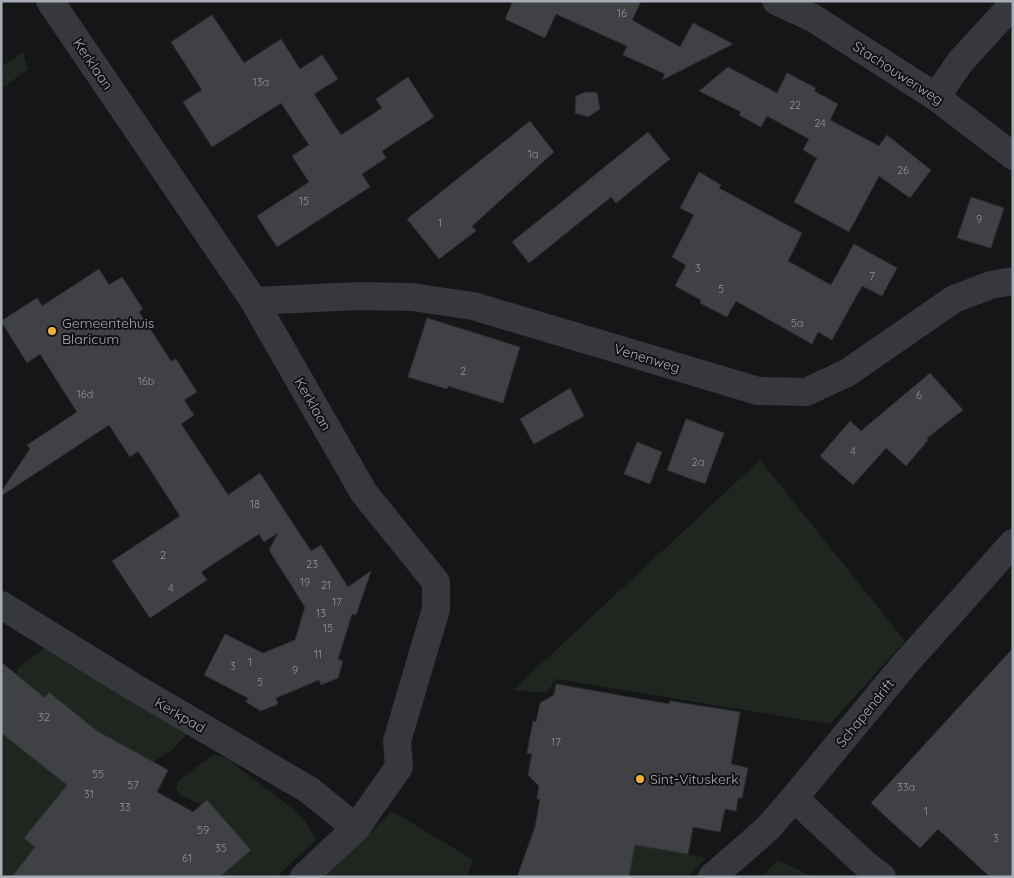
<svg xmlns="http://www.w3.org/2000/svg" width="1014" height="878" font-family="Quicksand,sans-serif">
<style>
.green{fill:#1e261f}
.building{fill:#404145;stroke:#303034}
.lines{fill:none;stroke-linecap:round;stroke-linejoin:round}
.minor{stroke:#37383d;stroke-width:28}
.poi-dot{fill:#f2b134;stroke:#111113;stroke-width:2}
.labels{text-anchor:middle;stroke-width:4;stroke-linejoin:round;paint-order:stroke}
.number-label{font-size:11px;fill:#8e929b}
.street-label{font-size:14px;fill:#a8adb8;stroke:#111113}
.poi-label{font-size:14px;fill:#a8adb8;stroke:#111113;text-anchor:start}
</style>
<rect width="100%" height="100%" fill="#161618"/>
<g class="green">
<path d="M23,52L28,69L1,89V67Z"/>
<path d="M760,460L905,641L830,724L556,679L547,693L513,690Z"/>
<path d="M49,645L184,728L186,735L172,750L151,763L134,755L29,688L16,676L18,668Z"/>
<path d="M1,713L186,840L205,806L182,796L176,789L179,780L213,755L225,757L289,806L305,821L316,840L276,877H1Z"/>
<path d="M392,811L473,860L467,877H326Z"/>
<path d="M637,843L706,858L687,877H562Z"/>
<path d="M778,860L813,877L763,876Z"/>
</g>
<g class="building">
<path d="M513,1H641L632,20L680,47L693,23L733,44L662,80L665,74L623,55L627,46L556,14L545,38L505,19Z"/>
<path d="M212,15L244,63L281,39L300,69L322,55L338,79L314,94L341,135L382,108L376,99L408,77L434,117L382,151L386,158L362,174L370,187L277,247L257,216L309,182L292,156L309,145L281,103L212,147L183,102L202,90L171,42Z"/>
<path d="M728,67L777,93L787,73L816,88L814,91L838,104L830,120L879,146L887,135L931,170L910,198L879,176L849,232L794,202L817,158L803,150L809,139L767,116L761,127L739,115L741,112L699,91Z"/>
<path d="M586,92L597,93L600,109L588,117L575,113L576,96Z"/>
<path d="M530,121L554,152L472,226L476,231L439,259L407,219Z"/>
<path d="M648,132L670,159L616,203L611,197L529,263L512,242Z"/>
<path d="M699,172L721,185L719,188L802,233L788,261L831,285L854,244L897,268L882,296L862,286L832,340L818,332L812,344L736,301L727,317L700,303L701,300L675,286L686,265L672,257L694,215L680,208Z"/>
<path d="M971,197L1004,208L991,248L957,238Z"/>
<path d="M99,269L109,285L122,277L143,309L139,312L171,361L176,359L197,392L184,400L194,415L181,424L228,495L260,473L311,551L321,545L348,587L371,571L356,615L352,614L338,659L343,661L338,678L321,685L319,680L276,698L278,704L261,711L246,702L248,698L204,675L225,634L263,653L295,640L305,607L269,550L278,533L264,542L259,534L201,572L207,580L150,618L112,561L180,516L138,451L130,457L109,425L1,496V492L30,449L27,445L77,412L40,354L27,363L1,321L37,298L42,306Z"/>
<path d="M427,318L520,347L503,403L448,386L447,389L408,377Z"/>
<path d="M930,373L963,410L927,438L928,440L906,466L886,448L853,485L820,456L850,421L861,431Z"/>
<path d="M570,388L584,416L534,444L520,419Z"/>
<path d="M686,419L724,433L705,484L667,470Z"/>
<path d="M637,442L662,452L650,484L624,474Z"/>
<path d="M1013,648V877H990L938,829L920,848L871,803Z"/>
<path d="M1,662L45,698L49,692L97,731L168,770L157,792L193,812L207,800L251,850L220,877H12L35,847L24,838L67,785L1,733Z"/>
<path d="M556,684L669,704L670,701L740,712L731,764L748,768L742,798H738L736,811L725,809L720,832L693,827L688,854L635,845L629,877H517L535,827L540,799H537L539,786L528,775L532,754L527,753L533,721L536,722L540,703L554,695Z"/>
</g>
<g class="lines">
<g class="minor">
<path d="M50,1L254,301L364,493L436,582V609L397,741L399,767L356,828L304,877"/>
<path d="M776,1L813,18L936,97L1013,156"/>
<path d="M936,97L960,62L1013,4"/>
<path d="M254,301L358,296L412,297L473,306L758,391L806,392L847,373L954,299L991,285L1013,281"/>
<path d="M1,605L132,686L309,790L356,828"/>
<path d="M794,798L866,865L882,877"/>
<path d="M712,877L767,829L794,798L904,665L1013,543"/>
</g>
</g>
<g class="poi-dot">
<circle cx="52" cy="331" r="5"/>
<circle cx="640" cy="779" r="5"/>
</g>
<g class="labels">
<g class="number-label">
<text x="622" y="17">16</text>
<text x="261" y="86">13a</text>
<text x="795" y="109">22</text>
<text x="820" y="127">24</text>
<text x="533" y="158">1a</text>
<text x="903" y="174">26</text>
<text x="304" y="205">15</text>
<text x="979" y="223">9</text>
<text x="440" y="227">1</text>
<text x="698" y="272">3</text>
<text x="872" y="280">7</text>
<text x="721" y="293">5</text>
<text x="797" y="327">5a</text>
<text x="463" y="375">2</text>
<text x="146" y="385">16b</text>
<text x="85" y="398">16d</text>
<text x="919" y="399">6</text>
<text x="853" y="455">4</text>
<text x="698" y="466">2a</text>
<text x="255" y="508">18</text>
<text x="163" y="559">2</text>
<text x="312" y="568">23</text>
<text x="305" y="586">19</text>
<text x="326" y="589">21</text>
<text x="171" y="592">4</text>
<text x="337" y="606">17</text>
<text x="321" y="617">13</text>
<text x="328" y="632">15</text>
<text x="318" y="658">11</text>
<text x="250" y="666">1</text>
<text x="233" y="670">3</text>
<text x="295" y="674">9</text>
<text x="260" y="686">5</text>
<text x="44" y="721">32</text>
<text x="556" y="746">17</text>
<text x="98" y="778">55</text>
<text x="133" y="789">57</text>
<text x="906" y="791">33a</text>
<text x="89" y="798">31</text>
<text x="125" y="811">33</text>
<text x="926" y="815">1</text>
<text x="203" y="834">59</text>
<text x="996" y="842">3</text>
<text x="221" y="852">35</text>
<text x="187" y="862">61</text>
</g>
<g class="street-label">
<text transform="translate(93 64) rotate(56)" y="5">Kerklaan</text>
<text transform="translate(898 73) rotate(33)" y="5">Stachouwerweg</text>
<text transform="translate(647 358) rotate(17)" y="5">Venenweg</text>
<text transform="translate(313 404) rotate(60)" y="5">Kerklaan</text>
<text transform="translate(865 713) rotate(-51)" y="5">Schapendrift</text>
<text transform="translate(180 715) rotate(30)" y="5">Kerkpad</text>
</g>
<g class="poi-label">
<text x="62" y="328">Gemeentehuis<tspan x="62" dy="16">Blaricum</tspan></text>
<text x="650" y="784">Sint-Vituskerk</text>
</g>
</g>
<rect width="1014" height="878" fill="none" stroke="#a8adb8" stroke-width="5"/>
</svg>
